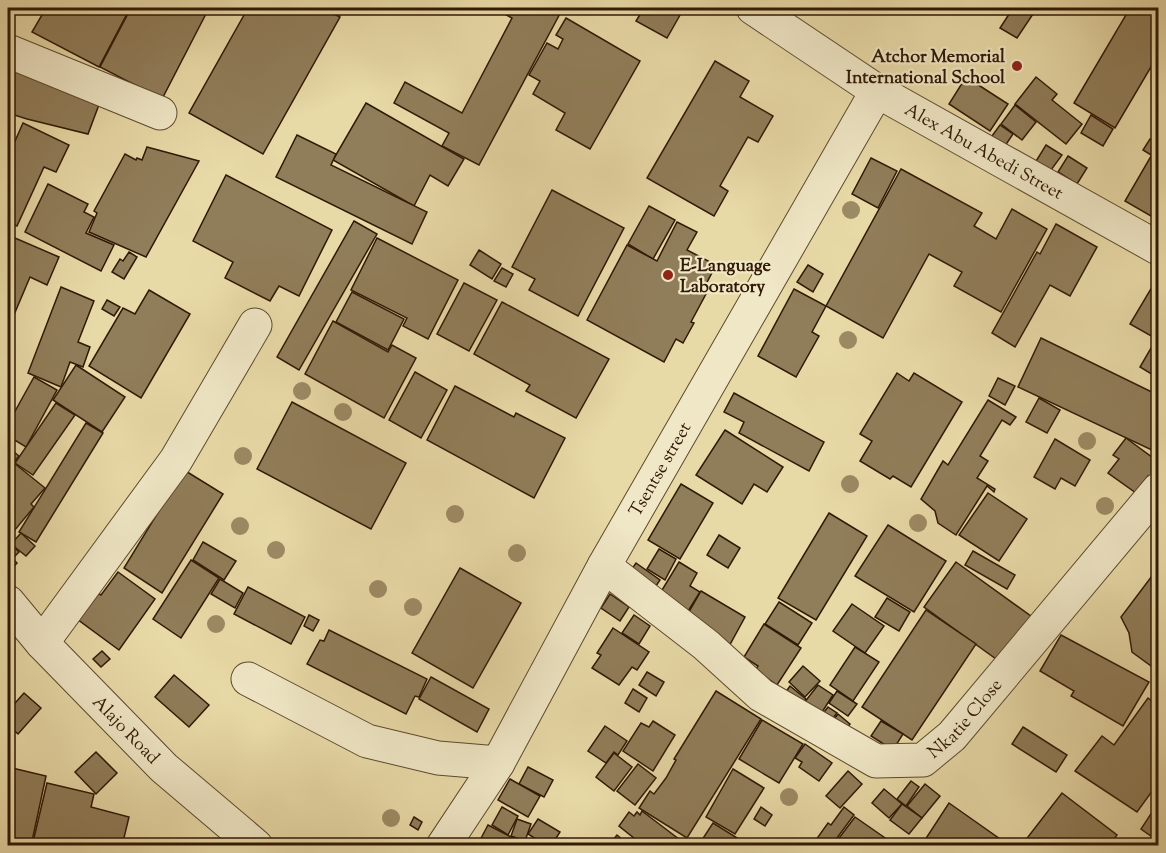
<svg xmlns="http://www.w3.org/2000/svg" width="1166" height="853" font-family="'Sorts Mill Goudy',serif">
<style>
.building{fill:#907d59;stroke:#301905;stroke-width:1.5}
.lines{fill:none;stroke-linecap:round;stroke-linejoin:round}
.minor-casing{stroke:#5e492e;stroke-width:35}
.minor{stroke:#f0e7c6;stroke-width:33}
.tree{fill:#9c8a64}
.poi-dot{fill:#8f2418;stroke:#f0e7c6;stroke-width:2}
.labels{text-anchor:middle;stroke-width:4.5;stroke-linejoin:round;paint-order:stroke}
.poi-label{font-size:18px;font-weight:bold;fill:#301905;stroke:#f0e7c6;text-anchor:end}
.street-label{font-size:18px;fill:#301905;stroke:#f0e7c6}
</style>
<rect width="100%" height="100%" fill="#e8daa7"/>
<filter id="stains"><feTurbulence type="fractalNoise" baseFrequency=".00333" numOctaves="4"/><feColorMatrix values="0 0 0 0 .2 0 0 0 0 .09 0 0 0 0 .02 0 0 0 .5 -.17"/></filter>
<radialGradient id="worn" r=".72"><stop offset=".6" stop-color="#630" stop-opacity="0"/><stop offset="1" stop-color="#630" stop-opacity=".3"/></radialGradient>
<g class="building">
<path d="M46,8H130L99,67L32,32Z"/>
<path d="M131,8H209L162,99L100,67Z"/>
<path d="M248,8H322L340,17L263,154L189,113Z"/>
<path d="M326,8H345L340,15Z"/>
<path d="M493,8H563L479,165L442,146L449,133L394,103L405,82L462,113L512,18Z"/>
<path d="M644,8H684L667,38L636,21Z"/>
<path d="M1013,8H1037L1017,38L1000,28Z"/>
<path d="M1130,8H1158V55L1115,128L1074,103Z"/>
<path d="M566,18L640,61L590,149L556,130L565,113L533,94L540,81L529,75L547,43L558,49L563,39L556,35Z"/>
<path d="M715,61L749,81L740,97L773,116L758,142L748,137L720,186L728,191L714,216L647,178Z"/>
<path d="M8,66L100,102L88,134L27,119L8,113Z"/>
<path d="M966,77L1008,104L990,131L949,104Z"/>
<path d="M1036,77L1057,94L1052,100L1082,124L1066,144L1015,104Z"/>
<path d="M366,103L464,159L448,186L430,175L414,206L333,160Z"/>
<path d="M1015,105L1036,122L1022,140L1001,124Z"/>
<path d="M1091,115L1113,129L1103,146L1081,133Z"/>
<path d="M23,123L69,145L56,172L44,167L17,226L8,222V157Z"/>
<path d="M1000,125L1013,134L1003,149L989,140Z"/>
<path d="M297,135L336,154L331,165L427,212L412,244L276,177Z"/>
<path d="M1150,139L1158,144L1151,155L1143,150Z"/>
<path d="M1158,144V214L1156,219L1125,201Z"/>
<path d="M1046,145L1062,155L1051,170L1033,166Z"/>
<path d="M147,147L199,161L146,257L89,232L97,213L94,211L125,154L136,160L137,158L142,160Z"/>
<path d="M1068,156L1087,168L1077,184L1058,172Z"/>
<path d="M871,158L897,171L878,208L852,194Z"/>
<path d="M901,169L982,213L974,226L996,239L1012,209L1047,229L1001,312L954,286L962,272L929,254L883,338L826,306Z"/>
<path d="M226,175L332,230L299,296L279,286L270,301L225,278L233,262L193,241Z"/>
<path d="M48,184L88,204L84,212L94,217L86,233L114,245L101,271L25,232Z"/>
<path d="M552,190L624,228L578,316L529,290L535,279L512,267Z"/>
<path d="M649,206L675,220L653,259L628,244Z"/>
<path d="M354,221L377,234L299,370L277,357Z"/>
<path d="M677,222L697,232L687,250L716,265L703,290L707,292L691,322L694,323L683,343L676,339L664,362L587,320L627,245L657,261Z"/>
<path d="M1056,224L1097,247L1070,296L1050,285L1015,347L992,333L1037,252L1040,254Z"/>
<path d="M8,235L59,257L47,285L30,277L8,329Z"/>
<path d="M377,238L458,280L428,339L403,326L407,318L351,290Z"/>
<path d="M479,250L501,264L492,279L470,265Z"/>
<path d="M129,252L137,257L124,279L112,272L120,259L123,261Z"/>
<path d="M808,265L823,274L813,292L797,282Z"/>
<path d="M502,268L513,274L506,287L494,281Z"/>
<path d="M464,283L497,300L469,351L437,334Z"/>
<path d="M61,287L94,301L78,342L90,347L83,367L70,362L61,387L28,373Z"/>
<path d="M1152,287L1158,291V327L1153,337L1130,324Z"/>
<path d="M794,289L826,306L812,332L819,336L796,377L758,356Z"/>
<path d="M149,290L190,314L141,398L89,366L123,308L135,314Z"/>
<path d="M352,292L404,319L388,350L336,322Z"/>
<path d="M107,300L120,307L114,316L102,309Z"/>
<path d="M502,302L609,359L576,418L526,391L530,385L474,354Z"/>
<path d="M333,321L388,352L392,345L416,358L384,418L305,374Z"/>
<path d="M1158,336V378L1140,367Z"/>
<path d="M1041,338L1158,395V446L1156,452L1018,387Z"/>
<path d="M76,365L125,397L102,432L53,400Z"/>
<path d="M415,372L447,390L421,438L389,420Z"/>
<path d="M897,373L909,381L914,373L962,402L911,487L893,476L890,479L860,461L872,441L860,434Z"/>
<path d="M34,377L57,390L26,447L8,436V424Z"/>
<path d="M998,378L1015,386L1005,405L989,396Z"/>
<path d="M455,386L514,417L516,413L565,438L534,498L427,440Z"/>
<path d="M734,393L824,442L809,471L739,433L744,422L724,412Z"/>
<path d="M1039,398L1060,410L1047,433L1026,422Z"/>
<path d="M988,400L1016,417L1010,425L1002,420L980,456L988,461L977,478L995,489L994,492L987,486L956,535L938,523L935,511L921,499L943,461L948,465Z"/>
<path d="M292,402L406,463L371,529L257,469Z"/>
<path d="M56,403L75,415L33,475L15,463Z"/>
<path d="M86,423L103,433L36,542L19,532Z"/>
<path d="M725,430L783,467L767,492L754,484L742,504L696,475Z"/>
<path d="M1126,438L1152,457L1154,453L1158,456V473L1154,479L1148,476L1136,493L1108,473L1119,459L1113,455Z"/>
<path d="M1055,439L1090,460L1075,486L1061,478L1055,489L1034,477Z"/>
<path d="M8,447L19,456L8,469Z"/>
<path d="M14,463L45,488L31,504L34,507L9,537L8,535V471Z"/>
<path d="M184,470L223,494L162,593L124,568Z"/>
<path d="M681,484L713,503L680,559L648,540Z"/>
<path d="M988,493L1027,519L999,561L959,535Z"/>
<path d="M829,513L867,536L816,620L778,598Z"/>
<path d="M888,525L946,561L914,612L855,576Z"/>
<path d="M21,533L35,546L26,556L11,544Z"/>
<path d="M719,535L740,548L728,568L707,555Z"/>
<path d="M9,542L19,552L13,558L8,553Z"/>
<path d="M203,542L236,561L224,580L193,560Z"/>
<path d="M659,549L676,559L665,580L647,569Z"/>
<path d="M973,551L1015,575L1007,589L965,565Z"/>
<path d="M8,554L17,563L10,571L8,569Z"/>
<path d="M191,560L219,578L181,638L153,619Z"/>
<path d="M679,562L697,573L690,586L700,592L687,613L659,595Z"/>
<path d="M956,562L1035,619L1003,664L924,607Z"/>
<path d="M636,563L660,580L650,595L625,579Z"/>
<path d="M460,568L521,603L473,688L412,653Z"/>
<path d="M1158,568V671L1132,652L1129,633L1121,617Z"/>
<path d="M118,572L155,599L119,650L77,619L96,592L101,595Z"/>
<path d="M220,579L243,593L235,608L211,594Z"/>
<path d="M248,587L305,617L291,644L234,614Z"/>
<path d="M701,591L745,617L727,650L682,624Z"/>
<path d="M610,594L629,607L620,621L601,608Z"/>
<path d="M887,598L910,612L899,631L875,617Z"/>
<path d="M779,602L812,623L798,645L765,624Z"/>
<path d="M852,604L884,626L865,653L833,631Z"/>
<path d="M926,610L976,644L912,740L862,707Z"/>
<path d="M309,615L319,620L313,631L304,626Z"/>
<path d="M634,615L650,626L639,644L622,633Z"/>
<path d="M764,624L801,648L777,685L755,670L758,666L744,657Z"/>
<path d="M613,628L649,652L637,670L632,667L619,685L592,668L601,655L597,653Z"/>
<path d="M329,630L427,679L419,697L415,696L406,714L307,664L320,640L324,641Z"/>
<path d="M1061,635L1149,682L1123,726L1071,696L1074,691L1040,671Z"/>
<path d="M855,647L879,662L853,701L830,685Z"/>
<path d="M102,651L110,659L101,667L93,659Z"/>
<path d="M803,666L820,681L805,697L789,682Z"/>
<path d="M647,672L664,682L656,696L639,685Z"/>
<path d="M174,675L209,705L189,727L155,697Z"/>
<path d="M431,677L489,709L477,732L419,699Z"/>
<path d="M818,685L833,695L817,720L800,708Z"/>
<path d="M790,686L806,699L795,713L780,700Z"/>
<path d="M633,689L647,698L639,712L625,703Z"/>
<path d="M716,691L761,719L687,838L639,808L650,791L654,794L666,778L676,760L674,759Z"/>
<path d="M837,691L857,704L848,716L829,703Z"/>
<path d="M24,693L41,708L18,734L8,725V711Z"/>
<path d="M1148,698L1158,706V783L1137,812L1075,771L1102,736L1114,745Z"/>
<path d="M828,707L837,713L826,727L817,721Z"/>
<path d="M838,714L850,724L839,738L827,728Z"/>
<path d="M762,720L803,744L779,783L739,759Z"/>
<path d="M653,721L675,735L653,771L623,751L641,723L649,727Z"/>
<path d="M881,721L903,734L893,750L871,736Z"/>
<path d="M605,726L627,741L618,755L614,752L606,763L588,751Z"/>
<path d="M1023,727L1067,755L1056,772L1012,744Z"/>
<path d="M805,744L832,763L819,781L799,767L802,762L795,758Z"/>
<path d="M96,752L117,773L96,794L75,772Z"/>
<path d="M614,753L632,767L614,791L596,777Z"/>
<path d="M638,764L656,778L635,805L617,791Z"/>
<path d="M8,767L46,776L31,846L8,845Z"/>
<path d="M528,767L553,780L544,797L519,784Z"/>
<path d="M733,769L764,788L735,834L706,817Z"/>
<path d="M848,771L862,784L840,808L826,796Z"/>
<path d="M510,779L540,796L528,817L498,800Z"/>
<path d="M911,781L919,787L906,806L897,799Z"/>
<path d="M47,783L94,794L91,807L129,817L122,846H32Z"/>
<path d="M925,784L940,796L922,818L907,806Z"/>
<path d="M884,789L902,804L889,818L872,803Z"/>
<path d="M1062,793L1117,835L1109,846H1021Z"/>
<path d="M949,803L1000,839L996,846H921Z"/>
<path d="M1158,803V841L1141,829Z"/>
<path d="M902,804L922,818L909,834L890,820Z"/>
<path d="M502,807L518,816L508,835L492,825Z"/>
<path d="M761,807L772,815L765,826L754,819Z"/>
<path d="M844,807L854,815L831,846H816L813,844L828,823L831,825Z"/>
<path d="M642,811L684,843L682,846H644L619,826L629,812L634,816L637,812L640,815Z"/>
<path d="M414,817L422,822L418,830L410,825Z"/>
<path d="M855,817L888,840L885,846H833Z"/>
<path d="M517,819L531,824L525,841L511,836Z"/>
<path d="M538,819L560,832L551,846H547L528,834Z"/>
<path d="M713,823L750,846H698Z"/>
<path d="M488,825L515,839L511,846L478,844Z"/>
<path d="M617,835L630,846H608Z"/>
</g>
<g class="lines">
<g class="minor-casing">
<g id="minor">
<path id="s1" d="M753,8L877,91L1158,248"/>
<path d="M8,51L160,113"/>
<path id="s2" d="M604,566L706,645L761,695L876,761L923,760L952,736L1158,490"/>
<path id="s3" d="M8,602L42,643L164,768L256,846"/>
<path d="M42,643L176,460L255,325"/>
<path d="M248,679L367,741L438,758L498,763"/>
<path id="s4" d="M443,846L498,763L604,566L877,91"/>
</g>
</g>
<use href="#minor" class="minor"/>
</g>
<g class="tree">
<circle cx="851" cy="210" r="9"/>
<circle cx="848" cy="340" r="9"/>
<circle cx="302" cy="391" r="9"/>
<circle cx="343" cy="412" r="9"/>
<circle cx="1087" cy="441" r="9"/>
<circle cx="243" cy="456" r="9"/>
<circle cx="850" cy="484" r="9"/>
<circle cx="1105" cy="506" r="9"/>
<circle cx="455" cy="514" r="9"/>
<circle cx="918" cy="523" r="9"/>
<circle cx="240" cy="526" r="9"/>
<circle cx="276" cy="550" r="9"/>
<circle cx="517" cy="553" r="9"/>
<circle cx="378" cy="589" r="9"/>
<circle cx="413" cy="607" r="9"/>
<circle cx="216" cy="624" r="9"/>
<circle cx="789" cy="797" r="9"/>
<circle cx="391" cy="818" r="9"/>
</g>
<g class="poi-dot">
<circle cx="1017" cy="66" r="6"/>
<circle cx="668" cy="275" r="6"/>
</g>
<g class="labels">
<g class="poi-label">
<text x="1005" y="62">Atchor Memorial<tspan x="1005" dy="21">International School</tspan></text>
<text x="680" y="271" text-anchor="start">E-Language<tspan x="680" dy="21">Laboratory</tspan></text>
</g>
<g class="street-label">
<text dy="6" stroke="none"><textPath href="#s1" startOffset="272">Alex Abu Abedi Street</textPath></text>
<text dy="6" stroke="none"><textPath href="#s4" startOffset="435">Tsentse street</textPath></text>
<text dy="6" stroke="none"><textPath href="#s2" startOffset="442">Nkatie Close</textPath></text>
<text dy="6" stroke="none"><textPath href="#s3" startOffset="174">Alajo Road</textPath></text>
</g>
</g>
<rect width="1166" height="853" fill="none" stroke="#e8daa7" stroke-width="30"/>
<rect x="9" y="9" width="1148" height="835" fill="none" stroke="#301905" stroke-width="3"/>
<rect x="15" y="15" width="1136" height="823" fill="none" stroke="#301905" stroke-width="1.5"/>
<rect width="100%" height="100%" filter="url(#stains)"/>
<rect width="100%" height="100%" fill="url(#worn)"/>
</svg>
